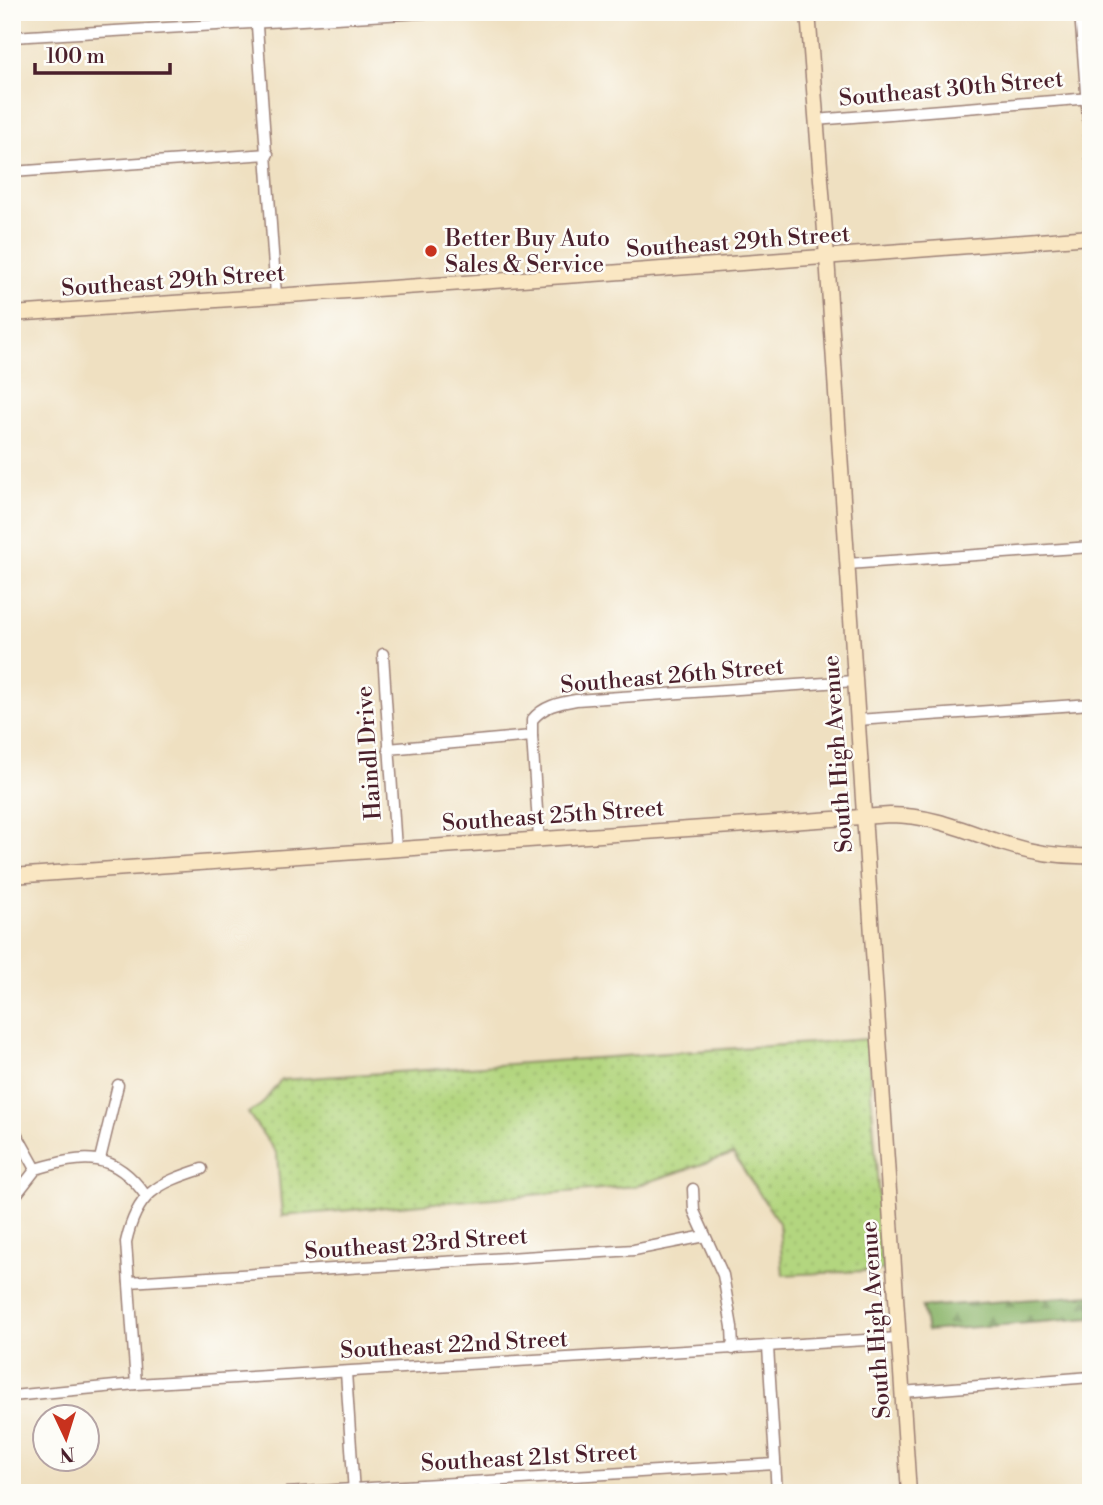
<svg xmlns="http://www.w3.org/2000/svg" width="1103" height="1505" font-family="'Libre Bodoni',serif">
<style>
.grass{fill:url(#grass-dots);stroke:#7e7a55;stroke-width:2}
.forest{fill:url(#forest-firs);stroke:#6c6b4c;stroke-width:2}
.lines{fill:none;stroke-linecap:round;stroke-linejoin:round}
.street-casing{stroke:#9c8076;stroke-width:13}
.secondary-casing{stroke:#9c8076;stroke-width:17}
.street{stroke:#fff;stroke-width:10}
.secondary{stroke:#fae7c3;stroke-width:14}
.poi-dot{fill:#c8321e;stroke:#fdfcf7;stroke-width:2.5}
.labels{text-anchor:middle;stroke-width:5;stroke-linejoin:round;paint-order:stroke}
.street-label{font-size:23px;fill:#4a1f2b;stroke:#fdfcf7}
.poi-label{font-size:23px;fill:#4a1f2b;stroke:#fdfcf7;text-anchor:start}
</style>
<defs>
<pattern id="grass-dots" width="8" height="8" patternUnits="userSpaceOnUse" patternTransform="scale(1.75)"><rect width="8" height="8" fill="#b3d67f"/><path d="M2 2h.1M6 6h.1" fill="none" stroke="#9bb76e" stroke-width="1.8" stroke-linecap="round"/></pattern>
<pattern id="forest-firs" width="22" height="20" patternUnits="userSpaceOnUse" patternTransform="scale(1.75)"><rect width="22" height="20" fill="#8eb76e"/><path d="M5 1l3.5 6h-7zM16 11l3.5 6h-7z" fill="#76945b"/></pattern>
</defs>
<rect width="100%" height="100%" fill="#fdfcf7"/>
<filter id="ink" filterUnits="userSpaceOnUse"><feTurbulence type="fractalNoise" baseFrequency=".0143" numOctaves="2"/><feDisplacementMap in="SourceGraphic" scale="14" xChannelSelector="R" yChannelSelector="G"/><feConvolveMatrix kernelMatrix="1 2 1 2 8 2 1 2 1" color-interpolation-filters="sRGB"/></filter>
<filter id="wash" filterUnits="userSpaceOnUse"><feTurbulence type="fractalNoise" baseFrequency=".00686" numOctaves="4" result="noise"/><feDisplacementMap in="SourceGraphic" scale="28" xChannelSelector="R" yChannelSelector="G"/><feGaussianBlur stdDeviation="1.57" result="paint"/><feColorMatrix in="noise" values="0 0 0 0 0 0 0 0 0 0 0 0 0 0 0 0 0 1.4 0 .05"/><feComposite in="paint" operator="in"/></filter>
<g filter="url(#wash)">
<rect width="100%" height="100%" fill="#efe0c1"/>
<path class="grass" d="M867,1039L884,1270L783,1275L779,1223L733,1154L636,1186L282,1216L277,1154L248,1113L261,1105L281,1080Z"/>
<path class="forest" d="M1091,1295V1318L927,1331L922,1307Z"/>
</g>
<g filter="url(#ink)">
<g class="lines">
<g class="street-casing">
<g id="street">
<path d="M256,12L276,295"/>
<path d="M1080,12L1091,159"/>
<path d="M12,37L439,12"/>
<path d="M815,120L1091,98"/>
<path d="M12,172L268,154"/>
<path d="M847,564L1091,547"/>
<path d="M383,654L396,849"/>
<path d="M857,720L1091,704"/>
<path d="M532,736L539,839"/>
<path d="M388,749L532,736V720C543,706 559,703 576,700L855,681"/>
<path d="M12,1126L36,1169"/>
<path d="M100,1159L118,1085"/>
<path d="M693,1189L694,1211L723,1275L732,1327L733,1349"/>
<path d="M12,1200L36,1169C83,1155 114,1150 146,1196"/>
<path d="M129,1282L634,1250L705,1236"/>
<path d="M768,1347L777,1493"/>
<path d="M346,1372L354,1493"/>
<path d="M136,1384L126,1242C137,1193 156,1184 202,1169"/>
<path d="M902,1392L1091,1377"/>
<path d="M12,1396L136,1384L899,1338"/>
<path d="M286,1493L775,1464"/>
</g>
</g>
<g class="secondary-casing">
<g id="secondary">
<path d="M808,12L827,257L909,1493"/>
<path d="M12,314L608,273L1091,237"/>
<path d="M12,876L890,815C932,815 966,831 1005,844C1033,853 1062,857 1091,856"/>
</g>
</g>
<use href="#street" class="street"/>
<use href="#secondary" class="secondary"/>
</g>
</g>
<circle class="poi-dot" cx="431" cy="251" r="7"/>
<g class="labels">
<g class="street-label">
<text transform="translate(951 88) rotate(-5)" y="8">Southeast 30th Street</text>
<text transform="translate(738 241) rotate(-4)" y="8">Southeast 29th Street</text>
<text transform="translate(173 280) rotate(-4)" y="8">Southeast 29th Street</text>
<text transform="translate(672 675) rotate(-5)" y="8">Southeast 26th Street</text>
<text transform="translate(368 753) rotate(-94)" y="8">Haindl Drive</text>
<text transform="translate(837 754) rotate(-94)" y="8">South High Avenue</text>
<text transform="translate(553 815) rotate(-4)" y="8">Southeast 25th Street</text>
<text transform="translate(416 1243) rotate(-4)" y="8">Southeast 23rd Street</text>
<text transform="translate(875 1320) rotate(-94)" y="8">South High Avenue</text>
<text transform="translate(454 1344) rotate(-3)" y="8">Southeast 22nd Street</text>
<text transform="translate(529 1457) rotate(-3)" y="8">Southeast 21st Street</text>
</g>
<g class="poi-label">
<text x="445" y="246">Better Buy Auto<tspan x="445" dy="26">Sales &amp; Service</tspan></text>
</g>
</g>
<rect width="1103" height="1505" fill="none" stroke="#fdfcf7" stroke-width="42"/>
<g transform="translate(66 1438) rotate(176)"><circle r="33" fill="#fdfcf7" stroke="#b5a4a5" stroke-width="2"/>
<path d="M0-5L12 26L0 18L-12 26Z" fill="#c8321e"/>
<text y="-10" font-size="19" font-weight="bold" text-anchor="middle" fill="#4a1f2b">N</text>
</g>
<path d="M35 63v10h135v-10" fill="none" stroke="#4a1f2b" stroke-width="3.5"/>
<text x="46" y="63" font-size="21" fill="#4a1f2b" stroke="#fdfcf7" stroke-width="5" paint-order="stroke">100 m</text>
</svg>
